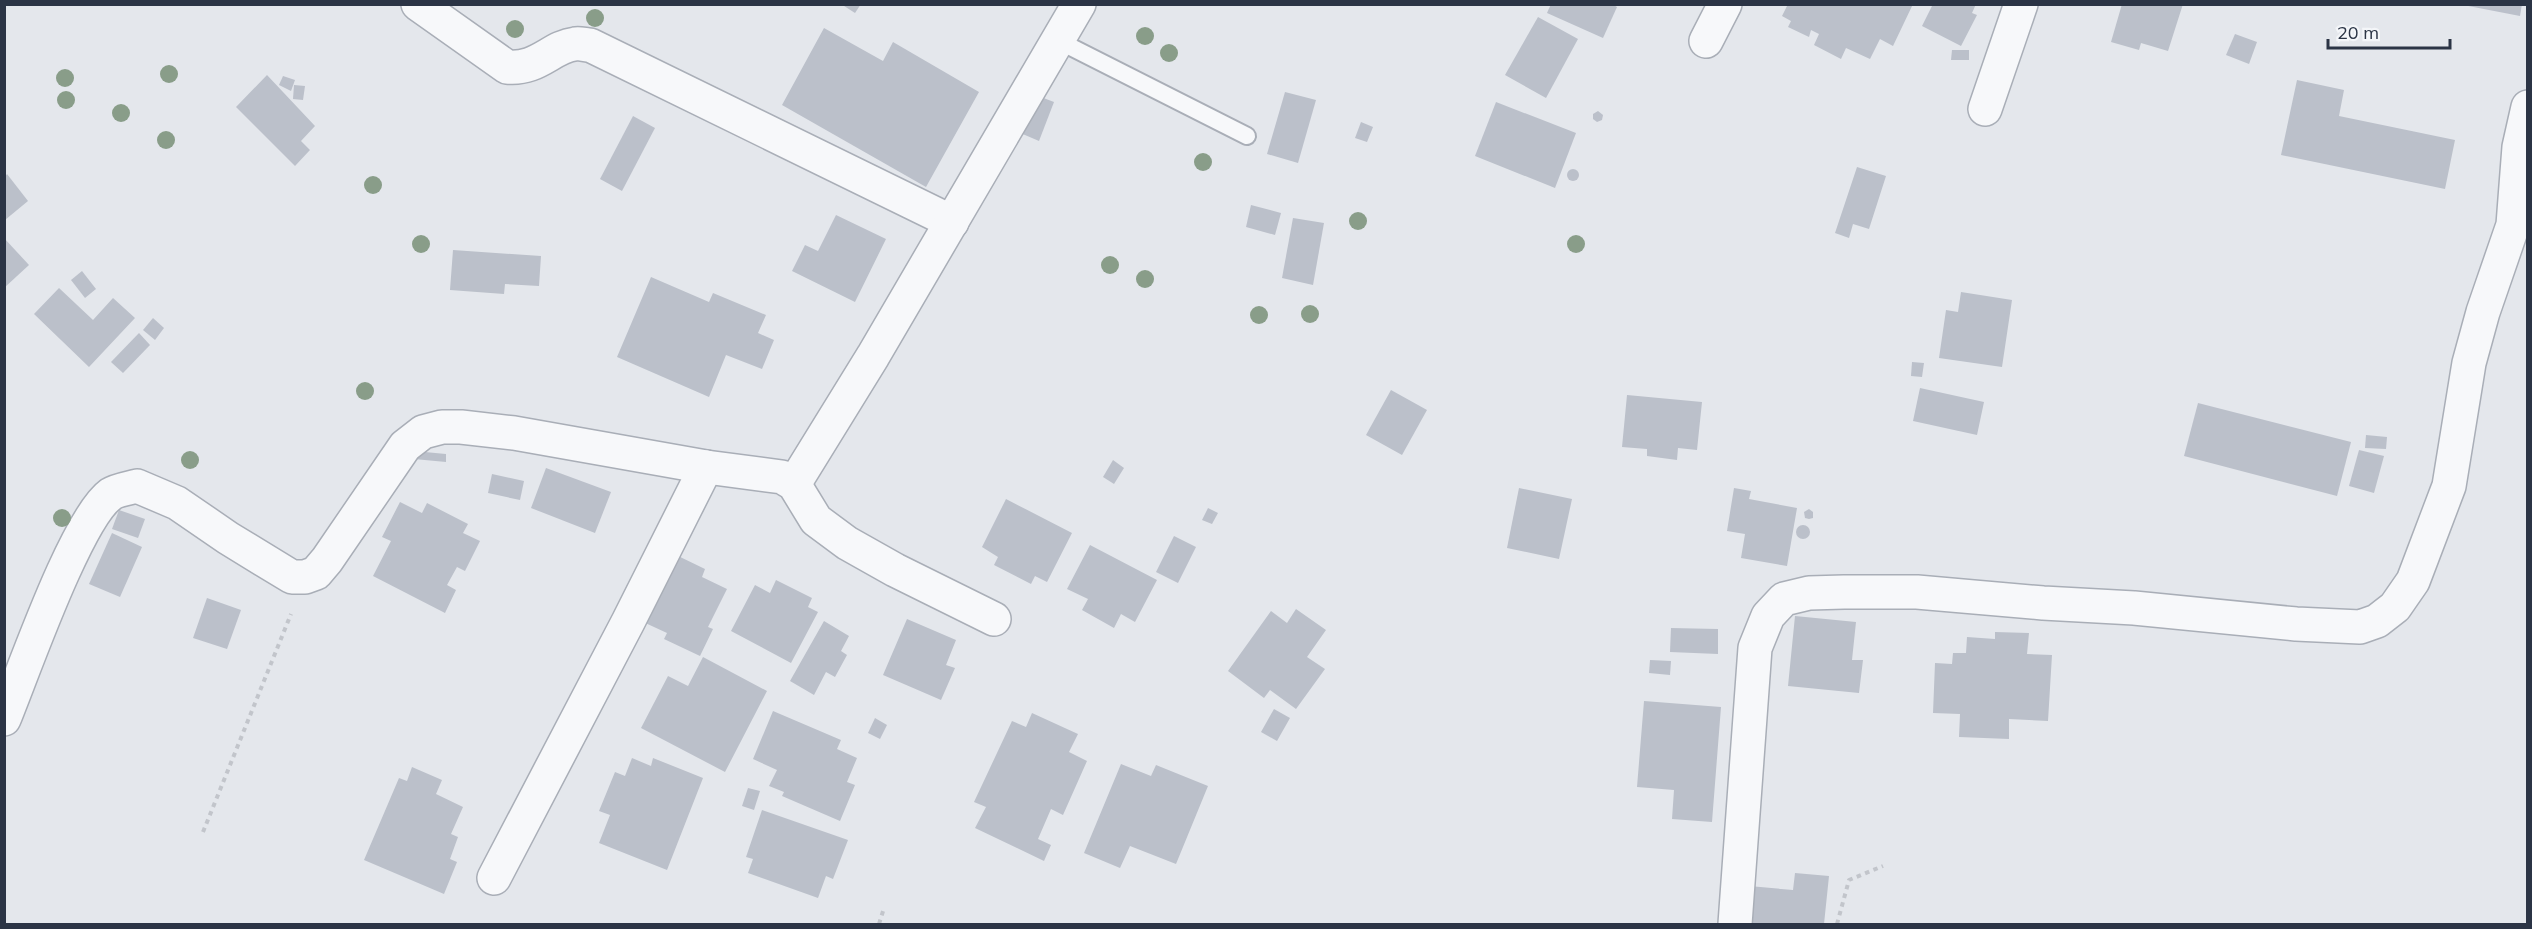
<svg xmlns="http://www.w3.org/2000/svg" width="2532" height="929" font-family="Mulish,sans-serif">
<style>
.building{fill:#bbc0ca}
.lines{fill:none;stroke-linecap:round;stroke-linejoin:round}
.service-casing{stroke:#a9aeb7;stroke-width:20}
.minor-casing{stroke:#a9aeb7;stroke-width:36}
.path{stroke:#c2c5cb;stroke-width:4;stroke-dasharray:4.5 4.5;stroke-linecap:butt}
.service{stroke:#f7f8fa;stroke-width:16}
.minor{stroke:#f7f8fa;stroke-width:33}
.tree{fill:#899d89}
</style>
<rect width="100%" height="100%" fill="#e4e7ec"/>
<g class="building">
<path d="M841,4H861L855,13Z"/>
<path d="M1551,4H1612L1617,7L1603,38L1547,13Z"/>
<path d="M1788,4H1913L1893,46L1880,39L1870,59L1846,48L1841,59L1814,45L1819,34L1811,30L1809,37L1788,27L1791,21L1782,16Z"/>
<path d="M1933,4H1976L1972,13L1977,15L1961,46L1922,26Z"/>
<path d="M2122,4H2183L2168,51L2141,43L2139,50L2111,42Z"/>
<path d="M2458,4H2522L2520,16Z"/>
<path d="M1538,17L1578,39L1546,98L1505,75Z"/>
<path d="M824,28L883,61L893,42L979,92L926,187L782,105Z"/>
<path d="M2235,34L2257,42L2249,64L2226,55Z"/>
<path d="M1952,50H1969V60H1951Z"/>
<path d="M267,75L315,126L301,141L310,150L295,166L236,107Z"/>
<path d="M283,76L295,80L291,91L279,85Z"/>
<path d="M2297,80L2344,90L2339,116L2455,140L2445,189L2281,155Z"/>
<path d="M294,85L305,86L303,100L293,99Z"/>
<path d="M1285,92L1316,100L1298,163L1267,154Z"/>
<path d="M1033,94L1054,102L1039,141L1018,132Z"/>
<path d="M1496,102L1576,133L1555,188L1475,156Z"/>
<path d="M1598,111L1603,115L1602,120L1597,122L1593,119V114Z"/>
<path d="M633,116L655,128L622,191L600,179Z"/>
<path d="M1361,122L1373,127L1367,142L1355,138Z"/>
<path d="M1857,167L1886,176L1869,229L1853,224L1849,238L1835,233Z"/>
<circle cx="1573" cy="175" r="6"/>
<path d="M7,174L28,201L5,220V177Z"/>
<path d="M1251,205L1281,213L1275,235L1246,227Z"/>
<path d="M836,215L886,239L855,302L792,271L805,245L818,251Z"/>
<path d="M1293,218L1324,223L1313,285L1282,278Z"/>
<path d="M4,238L29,265L4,288Z"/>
<path d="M453,250L541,256L539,286L505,284L504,294L450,290Z"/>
<path d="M82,271L96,289L85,298L71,280Z"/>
<path d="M651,277L709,302L713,293L766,315L758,333L774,340L762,369L726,355L709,397L617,357Z"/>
<path d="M59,288L93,320L113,298L135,318L89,367L34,314Z"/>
<path d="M1961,292L2012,300L2002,367L1939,358L1946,310L1958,312Z"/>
<path d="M153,318L164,328L155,340L143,330Z"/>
<path d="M139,333L150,345L123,373L111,362Z"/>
<path d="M1912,362L1924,363L1922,377L1911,376Z"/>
<path d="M1920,388L1984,402L1977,435L1913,421Z"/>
<path d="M1391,390L1427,410L1402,455L1366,435Z"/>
<path d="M1627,395L1702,402L1697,450L1678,448L1677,460L1647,456V449L1622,447Z"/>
<path d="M2198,403L2351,442L2337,496L2184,456Z"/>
<path d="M2366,435L2387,437L2386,449L2365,448Z"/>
<path d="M2359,450L2384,456L2374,493L2349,486Z"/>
<path d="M414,451L446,454V462L414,459Z"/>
<path d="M1113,460L1124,468L1114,484L1103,477Z"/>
<path d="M546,468L611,492L595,533L531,508Z"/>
<path d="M492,474L524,481L520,500L488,493Z"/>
<path d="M1519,488L1572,499L1559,559L1507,548Z"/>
<path d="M1734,488L1751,491L1749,499L1797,508L1787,566L1741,558L1745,534L1727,531Z"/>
<path d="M1006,499L1072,533L1047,582L1035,576L1031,584L994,565L998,557L982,547Z"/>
<path d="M400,502L422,513L427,503L468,524L463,533L480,541L465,571L457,567L447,585L456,590L445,613L373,576L391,541L382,537Z"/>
<path d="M1208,508L1218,513L1212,524L1202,520Z"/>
<path d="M1809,509L1813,512V518L1809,519L1805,518L1804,512Z"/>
<path d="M119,510L145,519L138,538L112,529Z"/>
<circle cx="1803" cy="532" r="7"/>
<path d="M112,533L142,547L120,597L89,584Z"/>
<path d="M1174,536L1196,547L1178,583L1156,572Z"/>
<path d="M1090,545L1157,580L1135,622L1121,614L1114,628L1082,610L1088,599L1067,589Z"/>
<path d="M674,554L705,569L702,577L727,589L708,627L713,629L700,656L664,639L667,633L641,621Z"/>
<path d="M776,580L812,598L808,607L818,612L791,663L731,631L755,585L770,593Z"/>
<path d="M207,598L241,610L227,649L193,638Z"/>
<path d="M1296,609L1326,630L1307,657L1325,669L1296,709L1270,690L1264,698L1228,671L1271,611L1287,623Z"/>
<path d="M1795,616L1856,622L1852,660H1863L1859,693L1788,686Z"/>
<path d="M907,619L956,640L946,665L955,668L941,700L883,675Z"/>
<path d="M824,621L849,636L841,651L847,655L835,677L826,672L814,695L790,681Z"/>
<path d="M1671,628L1718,629V654L1670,652Z"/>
<path d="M1995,632L2029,633L2027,654L2052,655L2048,721L2009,719V739L1959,737L1960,714L1933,713L1935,663L1952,664L1953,653H1966L1967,637L1995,639Z"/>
<path d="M703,657L767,691L725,772L641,728L668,676L688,686Z"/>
<path d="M1650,660L1671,661L1670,675L1649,673Z"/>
<path d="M1644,701L1721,707L1712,822L1672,819L1674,790L1637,787Z"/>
<path d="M1274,709L1290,718L1277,741L1261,732Z"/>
<path d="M773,711L841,740L837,749L857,758L847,782L855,785L840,821L782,796L784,792L769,786L777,770L753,759Z"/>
<path d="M1032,713L1078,734L1069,752L1087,761L1063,815L1051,809L1038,839L1051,845L1044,861L975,828L986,807L974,802L1012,721L1026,727Z"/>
<path d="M875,718L887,725L880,739L868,733Z"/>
<path d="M632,758L651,766L653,758L703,778L667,870L599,843L610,815L599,811L615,772L625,776Z"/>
<path d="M1121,764L1151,776L1156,765L1208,786L1176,864L1130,846L1120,868L1084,853Z"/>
<path d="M412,767L442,780L436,794L463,807L451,834L458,837L450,859L457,862L444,894L364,860L399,778L407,781Z"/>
<path d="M748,788L760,791L754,810L742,806Z"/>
<path d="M762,810L848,840L833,879L826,876L818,898L748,873L753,859L746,857Z"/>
<path d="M1795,873L1829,876L1824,924H1745L1749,886L1793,890Z"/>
</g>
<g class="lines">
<g class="service-casing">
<path id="service" d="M1059,41L1247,136"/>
</g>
<g class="minor-casing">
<g id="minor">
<path d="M418,4L507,67C538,70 551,47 575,44C580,43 585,45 590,45L952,222"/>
<path d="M1706,41L1725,4"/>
<path d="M1985,109L2021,4"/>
<path d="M794,484L873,356L1079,4"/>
<path d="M4,719C23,673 76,519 111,494C117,490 130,488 137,486L177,503L228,538L292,577H305L316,573L327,560L405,446L423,432L442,427H461L514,433L706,467L782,477L794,484L816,520L847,543L895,570L994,619"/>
<path d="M494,878L628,622L706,467"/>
<path d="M1735,924L1755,648L1768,616L1784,599L1809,593L1844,592H1917L2043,603L2134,608L2296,624L2360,627L2377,621L2395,607L2413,581L2449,486L2469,363L2483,312L2513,225L2519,147L2528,107"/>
</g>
</g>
<g class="path">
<path d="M203,832L291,614"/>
<path d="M879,924L884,908"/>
<path d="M1837,924L1849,880L1883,866"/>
</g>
<use href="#service" class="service"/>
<use href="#minor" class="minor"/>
</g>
<g class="tree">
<circle cx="595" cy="18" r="9"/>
<circle cx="515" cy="29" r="9"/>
<circle cx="1145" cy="36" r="9"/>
<circle cx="1169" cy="53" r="9"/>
<circle cx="169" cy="74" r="9"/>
<circle cx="65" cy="78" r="9"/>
<circle cx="66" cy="100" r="9"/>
<circle cx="121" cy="113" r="9"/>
<circle cx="166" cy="140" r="9"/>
<circle cx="1203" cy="162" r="9"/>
<circle cx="373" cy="185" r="9"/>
<circle cx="1358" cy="221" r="9"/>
<circle cx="421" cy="244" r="9"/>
<circle cx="1576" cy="244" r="9"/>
<circle cx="1110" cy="265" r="9"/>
<circle cx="1145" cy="279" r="9"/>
<circle cx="1310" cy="314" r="9"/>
<circle cx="1259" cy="315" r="9"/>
<circle cx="365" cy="391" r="9"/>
<circle cx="190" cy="460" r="9"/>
<circle cx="62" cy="518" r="9"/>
</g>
<rect width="2532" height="929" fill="none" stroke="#2b3445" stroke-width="12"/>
<path d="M2328 39v9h122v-9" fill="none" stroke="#2b3445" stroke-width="3"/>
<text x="2337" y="39" font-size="18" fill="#2b3445" stroke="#f4f6f9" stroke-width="4.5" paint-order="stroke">20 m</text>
</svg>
